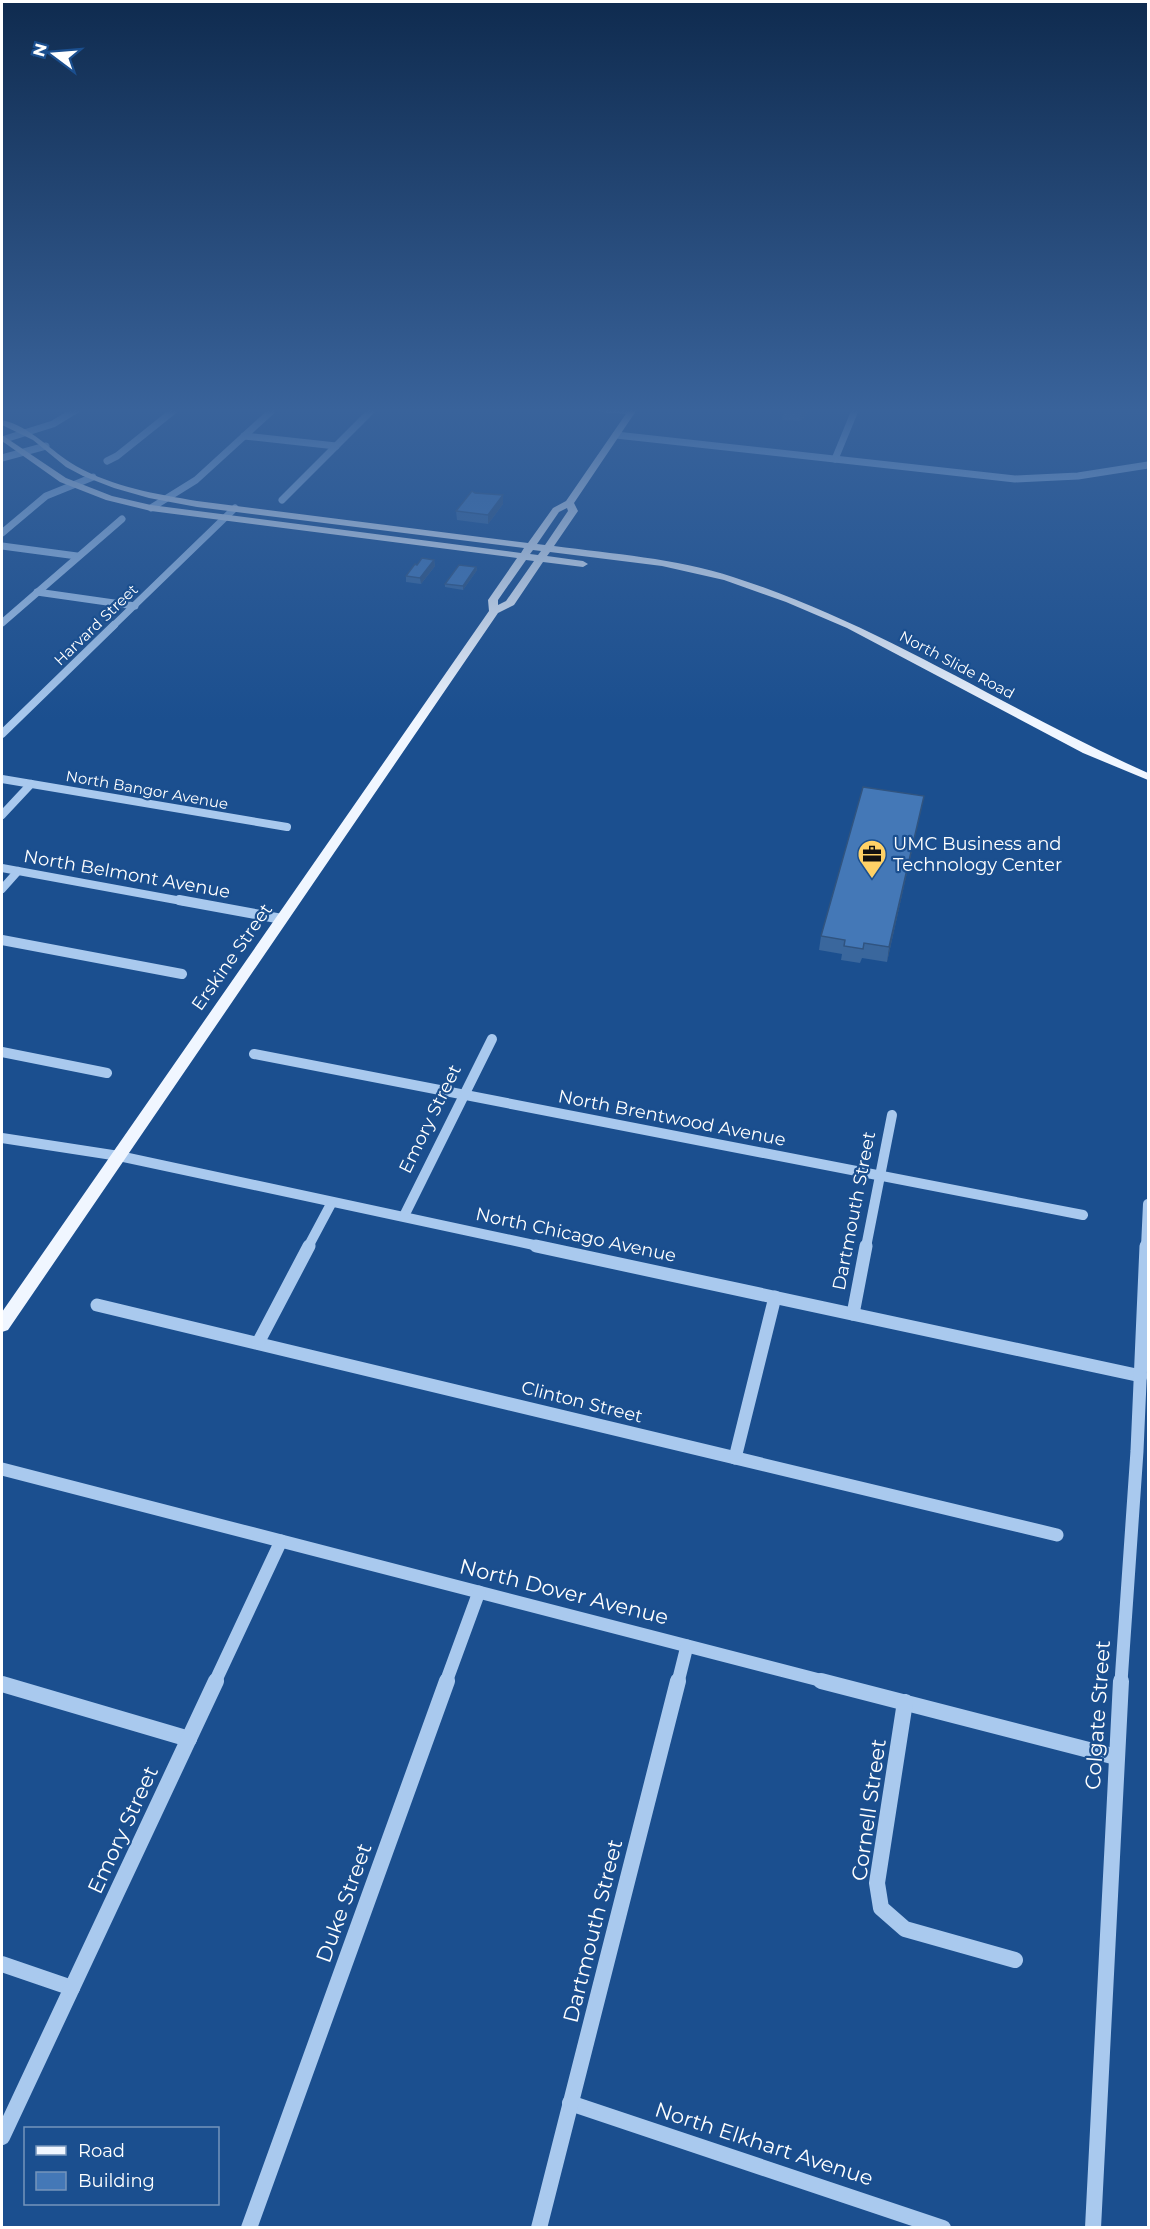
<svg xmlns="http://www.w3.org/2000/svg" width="1150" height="2229" font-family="Montserrat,sans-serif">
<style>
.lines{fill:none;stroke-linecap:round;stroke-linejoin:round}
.minor-far4{stroke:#a9c9ee;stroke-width:7}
.minor-far3{stroke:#a9c9ee;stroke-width:8}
.minor-far2{stroke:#a9c9ee;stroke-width:10}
.minor-far1{stroke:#a9c9ee;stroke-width:13}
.minor{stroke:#a9c9ee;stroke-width:16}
.major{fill:#f0f6ff;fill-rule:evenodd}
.wall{fill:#3a679d}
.shaded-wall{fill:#305480}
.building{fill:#4478b7;stroke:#305480;stroke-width:1.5}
.labels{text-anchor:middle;stroke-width:4.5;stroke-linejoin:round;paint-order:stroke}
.far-street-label{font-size:15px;fill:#fff;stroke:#1b4f8f}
.poi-label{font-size:18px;fill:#fff;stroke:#1b4f8f;text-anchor:start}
.street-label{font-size:18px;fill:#fff;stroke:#1b4f8f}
.near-street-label{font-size:21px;fill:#fff;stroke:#1b4f8f}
</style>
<rect width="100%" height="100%" fill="#1b4f8f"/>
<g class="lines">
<g class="minor-far4">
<path d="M598,408L632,411"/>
<path d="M616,435L1015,479L1078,476L1148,465"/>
<path d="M244,436L336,446"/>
<path d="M5,439L53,424L79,408"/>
<path d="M2,458L46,446"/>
<path d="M835,459L856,408"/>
<path d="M107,461L117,456L177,408"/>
<path d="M282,500L374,408"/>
<path d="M151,508L196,480L275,408"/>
<path d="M2,533L46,496L93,477"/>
<path d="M2,546L77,556"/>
<path d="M37,592L135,606"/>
<path d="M2,623L122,519"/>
<path d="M112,627L235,508"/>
</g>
<g class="minor-far3">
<path d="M2,734L114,625"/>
<path d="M2,779L287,827"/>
<path d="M2,815L31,784"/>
<path d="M2,868L187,902"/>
<path d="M2,889L18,871"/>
</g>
<g class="minor-far2">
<path d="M179,900L282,919"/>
<path d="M2,940L182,974"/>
<path d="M2,1052L107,1073"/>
<path d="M254,1054L1083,1215"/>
<path d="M2,1138L119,1156L543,1247"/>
<path d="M404,1216L492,1039"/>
<path d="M308,1247L332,1202"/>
<path d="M866,1247L892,1115"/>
<path d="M1146,1247L1148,1204"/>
</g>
<g class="minor-far1">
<path d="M536,1246L1141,1376"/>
<path d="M97,1305L1057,1535"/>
<path d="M853,1314L866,1246"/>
<path d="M258,1343L309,1246"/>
<path d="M735,1458L775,1297"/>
<path d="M2,1469L827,1682"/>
<path d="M215,1682L281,1541"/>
<path d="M446,1682L479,1592"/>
<path d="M678,1682L687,1646"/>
<path d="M1121,1682L1137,1451L1146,1246"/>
</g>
<g class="minor">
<path d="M821,1681L1116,1757"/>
<path d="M2,1684L189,1739"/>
<path d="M905,1702L877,1883L881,1908L905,1929L1015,1960"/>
<path d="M2,1964L72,1988"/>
<path d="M570,2103L943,2228"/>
<path d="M2,2137L216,1681"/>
<path d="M249,2228L447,1681"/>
<path d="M539,2228L678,1681"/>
<path d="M1093,2228L1121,1681"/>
</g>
<path class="major" d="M630,408H638L574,503L578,511L554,546C613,554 675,558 733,577C880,624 1008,711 1148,773V780L1083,753L847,628L786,602L724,580L662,566L550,552L547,556L583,561L588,564L583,567L543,562L514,605L498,613L8,1330L2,1332V1312L489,611L488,600L517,558L151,511L106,500L60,482L2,441V435L66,478L112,496L151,505L521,553L524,548L197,507L149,498L114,488L83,476L66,467L33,440L2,425V420C32,427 50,451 76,466C113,487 156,494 197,501L528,543L553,508L566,501ZM567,508L568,511L545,545L537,544L559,512ZM533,550L541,551L538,555L530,554ZM526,560L534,561L506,601L498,605V600Z"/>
</g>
<g class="wall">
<path d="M759,408H809L805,416L800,421L782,420L783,410L768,413Z"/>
<path d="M475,493L503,504L488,524L457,520L456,511Z"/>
<path d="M434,560L435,566L421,584L406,582V576L417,565Z"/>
<path d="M476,567L477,570L463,590L445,587V584Z"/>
<path d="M924,796L887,962L862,958L860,963L841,960L842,954L819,950L821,936Z"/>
</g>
<g class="shaded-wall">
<path d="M768,408H783V410L768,413Z"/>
<path d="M803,408H809L805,416L800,421L801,410Z"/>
<path d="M503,495V504L488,524V515Z"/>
<path d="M434,560L435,566L421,584L420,578Z"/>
<path d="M476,567L477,570L463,590V586Z"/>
<path d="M924,796L921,810L887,962L889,947Z"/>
</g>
<g class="building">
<path d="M784,408H803L801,410Z"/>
<path d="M472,491L475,493L503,495L488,515L456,511Z"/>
<path d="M422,558L434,560L420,578L406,576L415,564L417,565Z"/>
<path d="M459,565L476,567L463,586L445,584Z"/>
<path d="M863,787L924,796L889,947L864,943L863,949L844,946L845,940L821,936Z"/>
</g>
<linearGradient id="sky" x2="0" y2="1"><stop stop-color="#0f2b4f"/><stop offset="0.57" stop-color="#39639b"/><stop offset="1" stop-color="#39639b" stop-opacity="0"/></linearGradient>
<rect width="1150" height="720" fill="url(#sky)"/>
<defs>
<g id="office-pin" transform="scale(1.5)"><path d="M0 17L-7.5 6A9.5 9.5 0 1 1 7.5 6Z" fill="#ffd166" stroke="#1b4f8f"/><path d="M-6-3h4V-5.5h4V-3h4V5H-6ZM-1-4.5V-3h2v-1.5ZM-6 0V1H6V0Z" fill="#111"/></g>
</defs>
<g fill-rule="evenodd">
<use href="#office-pin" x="872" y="854"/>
</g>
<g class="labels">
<g class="far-street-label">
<text transform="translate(96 625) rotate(-44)" y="5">Harvard Street</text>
<text transform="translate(957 665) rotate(28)" y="5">North Slide Road</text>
<text transform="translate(147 790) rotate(10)" y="5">North Bangor Avenue</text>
</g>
<g class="poi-label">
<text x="893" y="850">UMC Business and<tspan x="893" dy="21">Technology Center</tspan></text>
</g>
<g class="street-label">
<text transform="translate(127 874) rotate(10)" y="6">North Belmont Avenue</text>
<text transform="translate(232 957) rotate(-55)" y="6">Erskine Street</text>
<text transform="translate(672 1118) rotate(11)" y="6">North Brentwood Avenue</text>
<text transform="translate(430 1119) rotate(-64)" y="6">Emory Street</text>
<text transform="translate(854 1211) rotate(-79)" y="6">Dartmouth Street</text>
<text transform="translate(576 1235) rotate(12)" y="6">North Chicago Avenue</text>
<text transform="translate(582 1402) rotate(14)" y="6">Clinton Street</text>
</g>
<g class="near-street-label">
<text transform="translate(564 1592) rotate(14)" y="7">North Dover Avenue</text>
<text transform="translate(1098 1715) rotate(-86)" y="7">Colgate Street</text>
<text transform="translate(869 1810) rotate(-82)" y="7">Cornell Street</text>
<text transform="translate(123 1830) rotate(-65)" y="7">Emory Street</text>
<text transform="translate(344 1903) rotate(-70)" y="7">Duke Street</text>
<text transform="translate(593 1931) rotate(-76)" y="7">Dartmouth Street</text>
<text transform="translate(764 2144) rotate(18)" y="7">North Elkhart Avenue</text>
</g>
</g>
<rect width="1150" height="2229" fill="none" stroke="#ffffff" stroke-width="6"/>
<rect x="24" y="2127" width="195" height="78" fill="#1b4f8f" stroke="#7695bc" stroke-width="1.5"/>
<rect x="36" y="2146" width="30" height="9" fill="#f0f6ff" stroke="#7695bc" stroke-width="1.5"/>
<text x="78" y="2157" font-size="18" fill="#ffffff">Road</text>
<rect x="36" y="2172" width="30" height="18" fill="#4478b7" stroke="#7695bc" stroke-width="1.5"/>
<text x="78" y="2187" font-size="18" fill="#ffffff">Building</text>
<g transform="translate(54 54) rotate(286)" stroke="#1b4f8f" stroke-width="4.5" paint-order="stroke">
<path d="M0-4.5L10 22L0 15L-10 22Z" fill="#ffffff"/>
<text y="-9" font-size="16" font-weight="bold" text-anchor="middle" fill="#ffffff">N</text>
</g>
</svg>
